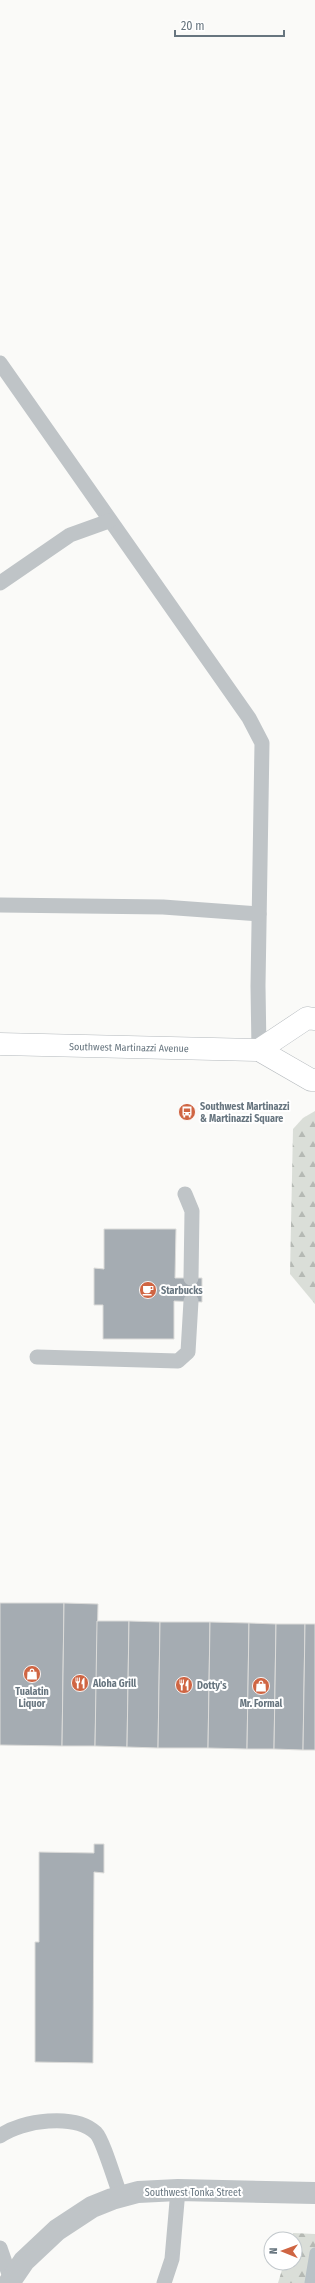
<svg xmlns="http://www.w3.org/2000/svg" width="315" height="2283" font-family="'Fira Sans Condensed',sans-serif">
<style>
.forest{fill:url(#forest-firs)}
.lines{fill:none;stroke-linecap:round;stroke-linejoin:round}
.stream{stroke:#b9c2c7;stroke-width:11}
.building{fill:#a5acb2;stroke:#dcdcda}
.secondary-casing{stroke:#b4b9bd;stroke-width:23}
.lane{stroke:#bfc4c7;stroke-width:15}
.street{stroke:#bfc4c7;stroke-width:22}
.secondary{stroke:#fff;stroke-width:22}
.labels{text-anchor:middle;stroke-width:4;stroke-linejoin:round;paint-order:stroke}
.street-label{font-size:10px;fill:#67757f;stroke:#fff}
.poi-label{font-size:10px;font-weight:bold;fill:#67757f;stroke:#fff;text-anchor:start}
</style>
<defs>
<pattern id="forest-firs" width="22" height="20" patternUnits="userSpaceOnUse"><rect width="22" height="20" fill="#daded8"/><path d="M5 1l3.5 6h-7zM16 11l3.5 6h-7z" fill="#b5b9b4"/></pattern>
</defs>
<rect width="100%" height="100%" fill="#fafaf8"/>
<g class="forest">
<path d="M315,1111V1304L290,1274L293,1129L303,1118Z"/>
<path d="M293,2233L315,2234V2283H278L284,2263H295V2239H291Z"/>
</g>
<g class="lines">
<path class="stream" d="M310,2283L315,2253"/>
</g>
<g class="building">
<path d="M104,1229H176L175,1278H202V1302L174,1301V1339H103V1305H94V1268L104,1269Z"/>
<path d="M0,1603H64L62,1746L0,1745Z"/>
<path d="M64,1603L98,1604L95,1746H62Z"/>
<path d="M97,1621H129L127,1747L95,1746Z"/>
<path d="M129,1621L160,1622L158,1748L127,1747Z"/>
<path d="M160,1622H210L208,1748H158Z"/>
<path d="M210,1622L249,1623L247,1749L208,1748Z"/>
<path d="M249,1623L276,1624L274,1749H247Z"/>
<path d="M276,1624H305L303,1750L274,1749Z"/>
<path d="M305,1624H315V1750H303Z"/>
<path d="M94,1844H104V1873L94,1872L93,2063L35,2062V1942H39V1852L94,1853Z"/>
</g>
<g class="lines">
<g class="secondary-casing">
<g id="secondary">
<path d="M0,1044L259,1050L311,1080H315"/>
<path d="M259,1050L307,1018L315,1019"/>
</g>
</g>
<g class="lane">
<path d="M0,363L249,718L262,743L258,986L259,1050"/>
<path d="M0,583L70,535L109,521"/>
<path d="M0,905L163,907L259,914"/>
<path d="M185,1194L192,1211L191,1278"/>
<path d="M37,1357L178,1361L188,1352L191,1301"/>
<path d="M0,2136C22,2120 75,2113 96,2133C103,2140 116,2185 121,2197"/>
<path d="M0,2248L11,2280"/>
<path d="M164,2283L172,2259L178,2190"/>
</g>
<path class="street" d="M9,2283L24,2261L57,2230L92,2207L112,2199L138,2192L178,2190L315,2193"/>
<use href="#secondary" class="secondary"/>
</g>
<defs>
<g id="bus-disc" transform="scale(0.9)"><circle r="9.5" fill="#cf6543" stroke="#fff"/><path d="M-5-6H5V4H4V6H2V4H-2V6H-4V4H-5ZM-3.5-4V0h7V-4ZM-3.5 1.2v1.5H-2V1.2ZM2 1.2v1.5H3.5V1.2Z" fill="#fff"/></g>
<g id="cafe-disc" transform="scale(0.9)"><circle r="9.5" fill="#cf6543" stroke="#fff"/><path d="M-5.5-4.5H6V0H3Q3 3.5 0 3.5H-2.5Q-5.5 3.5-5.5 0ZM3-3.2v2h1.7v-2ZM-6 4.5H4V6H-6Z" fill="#fff"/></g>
<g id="shop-disc" transform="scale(0.9)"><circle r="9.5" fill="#cf6543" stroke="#fff"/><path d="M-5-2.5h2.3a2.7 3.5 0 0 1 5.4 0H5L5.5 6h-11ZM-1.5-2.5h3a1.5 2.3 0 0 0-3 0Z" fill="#fff"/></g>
<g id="restaurant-disc" transform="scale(0.9)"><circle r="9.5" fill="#cf6543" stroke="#fff"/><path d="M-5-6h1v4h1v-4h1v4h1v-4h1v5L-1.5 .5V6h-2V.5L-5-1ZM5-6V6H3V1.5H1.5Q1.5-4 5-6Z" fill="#fff"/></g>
</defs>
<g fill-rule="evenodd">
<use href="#bus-disc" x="187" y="1112"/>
<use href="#cafe-disc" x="148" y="1290"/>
<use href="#shop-disc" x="32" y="1674"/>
<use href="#restaurant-disc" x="80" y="1683"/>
<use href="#restaurant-disc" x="184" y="1685"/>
<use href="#shop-disc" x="261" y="1686"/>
</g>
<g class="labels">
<g class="street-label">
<text transform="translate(129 1047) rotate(1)" y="4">Southwest Martinazzi Avenue</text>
<text x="193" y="2196">Southwest Tonka Street</text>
</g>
<g class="poi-label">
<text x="200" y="1110">Southwest Martinazzi<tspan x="200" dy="12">&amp; Martinazzi Square</tspan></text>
<text x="161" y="1294">Starbucks</text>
<text x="93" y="1687">Aloha Grill</text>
<text x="197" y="1689">Dotty's</text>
<text x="32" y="1695" text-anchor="middle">Tualatin<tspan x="32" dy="12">Liquor</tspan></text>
<text x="261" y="1707" text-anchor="middle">Mr. Formal</text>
</g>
</g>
<g transform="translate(283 2251) rotate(271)"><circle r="19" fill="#ffffff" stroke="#c2c8cc"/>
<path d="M0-3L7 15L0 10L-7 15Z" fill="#cf6543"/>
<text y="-6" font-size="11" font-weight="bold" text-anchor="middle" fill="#67757f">N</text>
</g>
<path d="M175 30v6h109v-6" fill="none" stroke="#67757f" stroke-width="2"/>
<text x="181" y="30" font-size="12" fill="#67757f" stroke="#ffffff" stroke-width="3" paint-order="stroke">20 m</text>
</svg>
